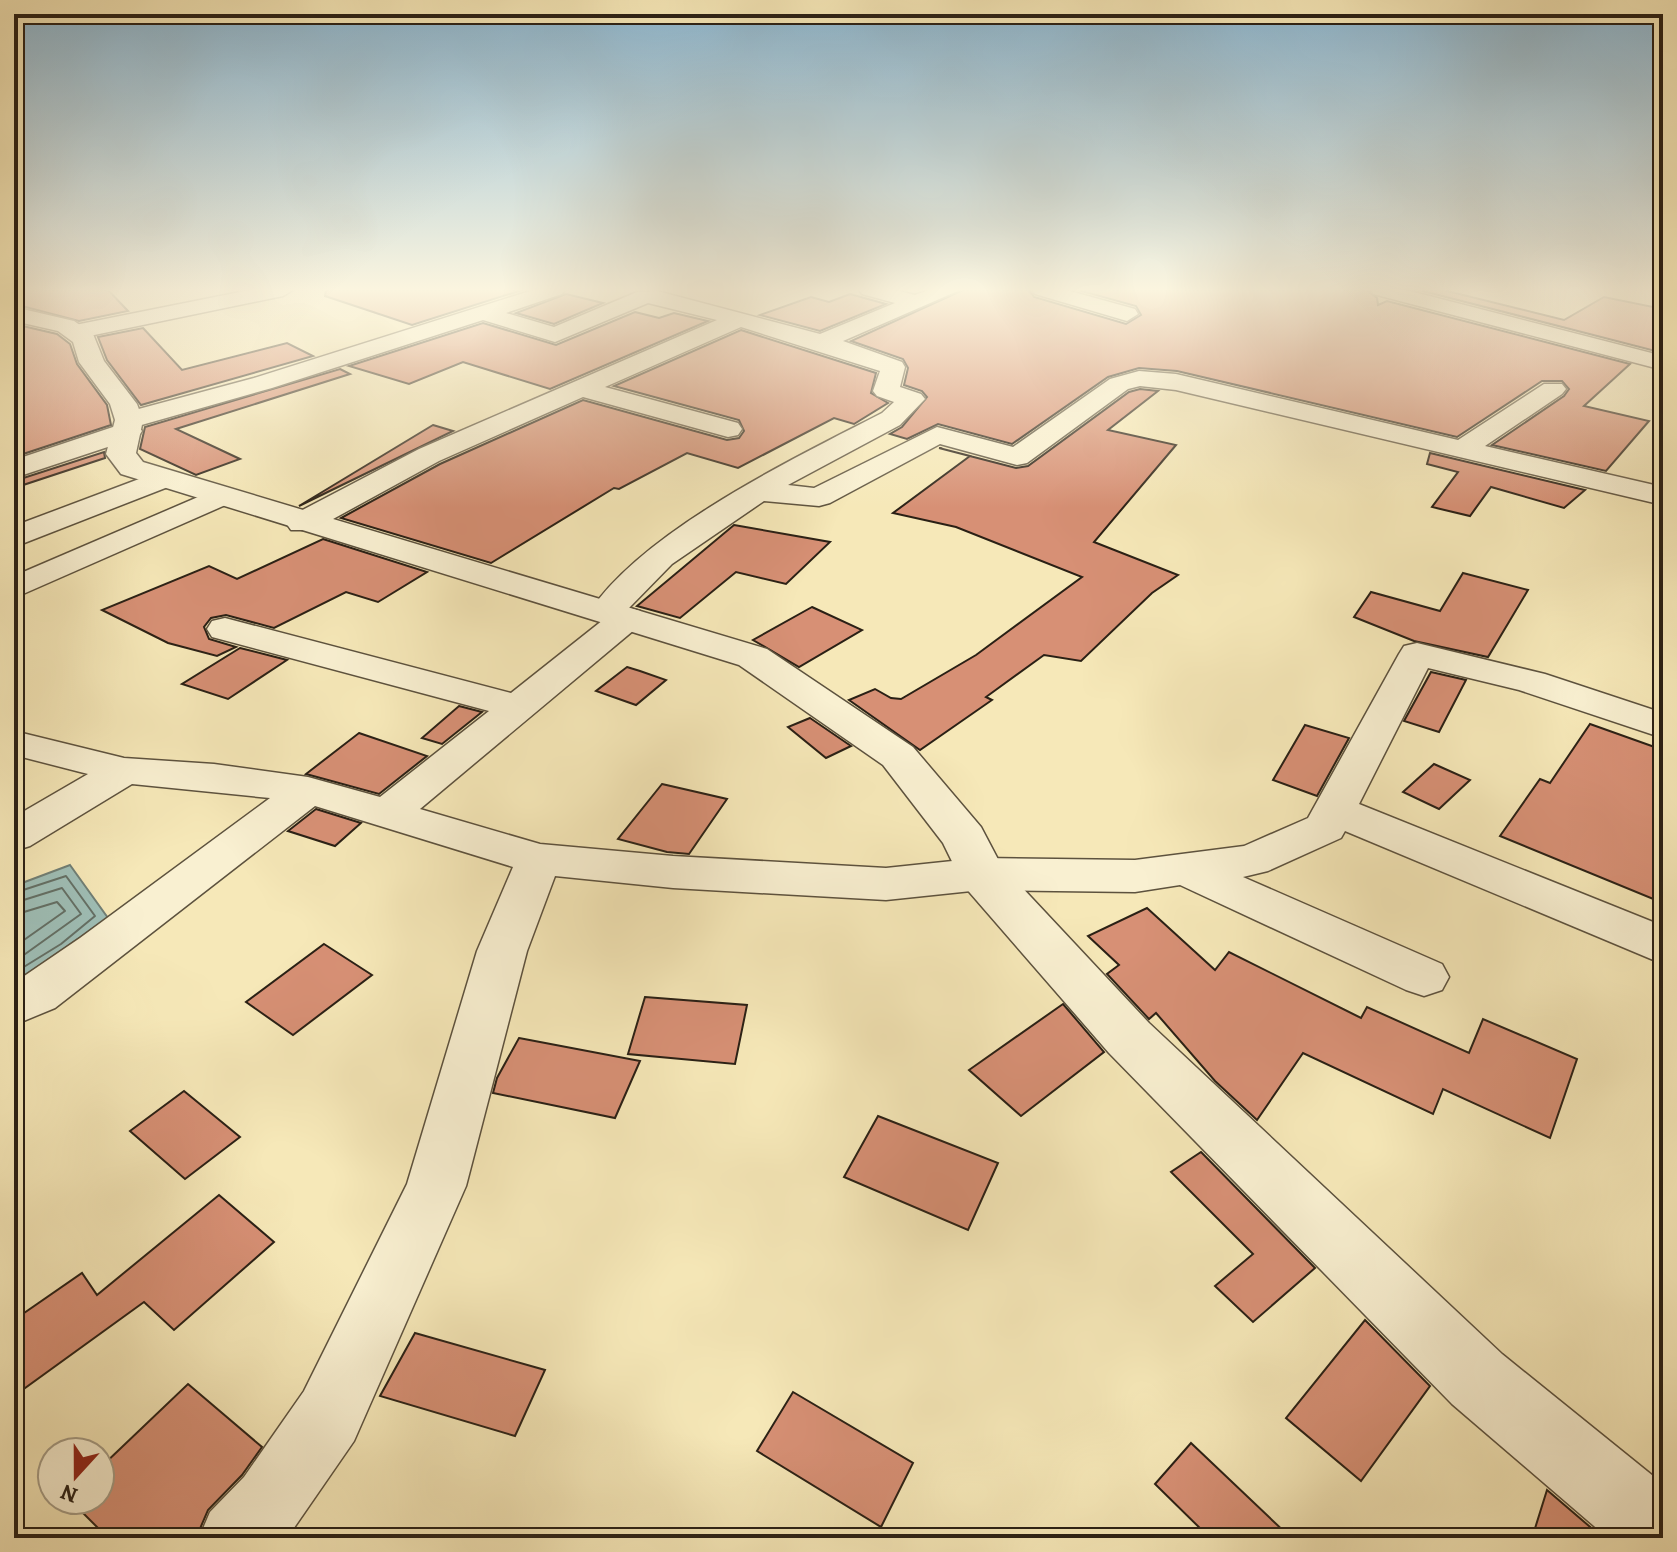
<svg xmlns="http://www.w3.org/2000/svg" width="1677" height="1552" font-family="Alegreya,serif">
<style>
.water{fill:#9fbfb7;stroke:#707f76;stroke-width:2}
.lines{fill:none;stroke-linecap:round;stroke-linejoin:round}
.shore{stroke:#647066;stroke-width:2}
.building{fill:#d79075;stroke:#2a2015;stroke-width:2}
.minor-casing{stroke:#5d523e;stroke-width:3}
.tertiary-casing{stroke:#5d523e;stroke-width:3}
.minor{fill:#f9f0d1;fill-rule:evenodd}
.tertiary{fill:#f9f0d1;fill-rule:evenodd}
</style>
<rect width="100%" height="100%" fill="#f6e8b8"/>
<filter id="stains"><feTurbulence type="fractalNoise" baseFrequency=".0025" numOctaves="4"/><feColorMatrix values="0 0 0 0 .2 0 0 0 0 .09 0 0 0 0 .02 0 0 0 .5 -.17"/></filter>
<radialGradient id="worn" r=".72"><stop offset=".6" stop-color="#630" stop-opacity="0"/><stop offset="1" stop-color="#630" stop-opacity=".3"/></radialGradient>
<path class="water" d="M70,865L108,918L14,983V886Z"/>
<g class="lines">
<g class="shore">
<path d="M14,893L66,876L95,916L61,944L14,973"/>
<path d="M14,903L62,888L81,914L14,962"/>
<path d="M14,915L57,902L65,911L14,947"/>
</g>
</g>
<g class="building">
<path d="M14,290H108L128,311L79,321L14,304Z"/>
<path d="M326,290H522L412,325L325,296Z"/>
<path d="M963,290H1029L1034,297L1126,324L1141,315L1136,306L1078,290H1367L1377,298L1378,305L1387,301L1630,364L1584,406L1649,421L1606,471L1492,445L1564,396L1569,389L1562,381H1542L1457,437L1177,371L1139,368L1108,377L1012,444L938,424L907,439L890,434L902,427L927,397L922,391L904,385L908,368L903,359L851,341Z"/>
<path d="M1419,290H1443L1564,320L1604,297L1663,309V353Z"/>
<path d="M566,294L603,303L554,324L516,313Z"/>
<path d="M850,294L886,304L820,331L760,315L811,297L829,302Z"/>
<path d="M635,312L659,318L674,313L708,321L550,389L463,362L409,384L349,366L483,323L556,345Z"/>
<path d="M14,324L57,334L70,344L77,364L107,405L111,425L14,457Z"/>
<path d="M143,328L182,370L287,343L313,356L141,405L107,360L98,337Z"/>
<path d="M741,330L876,373L871,393L888,403L854,424L834,418L738,468L687,453L619,489L614,488L491,563L341,518L440,464L583,400L727,440L739,438L744,431L739,420L614,386Z"/>
<path d="M340,369L350,374L176,429L240,459L196,475L140,449L145,427Z"/>
<path d="M1140,389L1158,391L1108,430L1176,445L1094,542L1178,575L1152,593L1081,661L1044,655L986,697L992,700L920,750L849,700L875,689L891,698L901,699L976,655L1082,577L956,527L893,513L970,456L939,448L1016,468L1028,466L1129,392Z"/>
<path d="M433,425L453,431L299,506Z"/>
<path d="M104,452L105,458L14,488V481Z"/>
<path d="M1430,453L1585,490L1564,508L1491,487L1470,516L1432,507L1458,472L1427,464Z"/>
<path d="M734,525L830,542L786,584L736,572L680,618L637,606Z"/>
<path d="M323,539L427,572L378,602L346,592L274,628L226,615L211,618L204,627L209,639L236,647L217,656L168,643L102,610L209,566L237,579Z"/>
<path d="M1463,573L1528,590L1488,657L1414,641L1354,617L1371,592L1440,611Z"/>
<path d="M812,607L862,630L799,667L753,640Z"/>
<path d="M240,648L287,660L228,699L182,684Z"/>
<path d="M627,667L640,671L666,680L636,705L596,691Z"/>
<path d="M1431,672L1466,680L1439,732L1404,721Z"/>
<path d="M459,706L482,712L442,744L422,738Z"/>
<path d="M810,718L851,746L826,758L788,727Z"/>
<path d="M1590,724L1663,750V903L1500,836L1540,779L1550,783Z"/>
<path d="M1305,725L1349,738L1317,796L1273,780Z"/>
<path d="M359,733L427,756L379,794L306,774Z"/>
<path d="M1434,764L1470,780L1439,809L1403,792Z"/>
<path d="M662,784L727,799L689,854L667,852L618,839Z"/>
<path d="M316,809L361,823L335,846L288,831Z"/>
<path d="M1147,908L1215,970L1229,952L1361,1018L1367,1007L1469,1053L1483,1019L1577,1059L1550,1138L1443,1089L1433,1114L1303,1053L1257,1120L1215,1081L1156,1013L1149,1019L1107,974L1119,965L1088,936Z"/>
<path d="M324,944L372,975L293,1035L246,1002Z"/>
<path d="M645,997L747,1005L735,1064L628,1054Z"/>
<path d="M1063,1004L1104,1052L1021,1116L969,1070Z"/>
<path d="M519,1038L640,1061L615,1118L493,1093L497,1078Z"/>
<path d="M184,1091L240,1137L185,1179L130,1131Z"/>
<path d="M878,1116L998,1163L968,1230L844,1177Z"/>
<path d="M1201,1152L1315,1268L1253,1322L1215,1286L1253,1254L1171,1172Z"/>
<path d="M219,1195L274,1242L174,1330L144,1302L14,1396V1320L82,1273L97,1295Z"/>
<path d="M1365,1320L1430,1386L1361,1481L1286,1418Z"/>
<path d="M415,1333L545,1370L515,1436L380,1396Z"/>
<path d="M188,1384L262,1447L242,1475L208,1510L196,1538H108L70,1500H100V1468Z"/>
<path d="M793,1392L913,1463L881,1527L757,1451Z"/>
<path d="M1191,1443L1291,1538H1210L1155,1484Z"/>
<path d="M1547,1490L1603,1538H1532Z"/>
</g>
<g class="lines">
<g class="minor-casing">
<g id="minor">
<path d="M250,290H293L283,296L75,339L64,332L75,325Z"/>
<path d="M533,290H565L562,294L506,313L554,327L637,292L657,291L820,334L895,303L862,294L859,290H895L915,295L929,290H960L843,341L902,362L905,367L900,387L921,394L925,399L900,425L788,485L814,488L937,427L1013,447L1110,379L1139,371L1176,374L1458,440L1544,384H1562L1566,389L1562,394L1485,446L1663,487V505L1176,390L1140,386L1128,389L1027,463L1017,465L940,444L830,503L819,506L764,501L672,564L629,608L640,611L646,618L640,625L420,809L540,844L673,856L886,868L981,858L1135,860L1244,846L1308,818L1399,654L1404,646L1417,643L1545,674L1663,713V738L1519,690L1428,668L1359,804L1663,926V964L1345,831L1341,838L1268,871L1243,877L1442,964L1449,977L1442,990L1424,996L1406,990L1180,885L1135,892L981,890L886,900L673,888L555,876L527,951L466,1186L354,1441L287,1538H199L210,1512L244,1477L304,1391L407,1184L477,951L513,867L315,806L55,1008L14,1025V983L80,938L270,798L132,784L30,846L14,851V817L88,774L14,755V731L124,758L214,764L308,777L380,797L489,711L212,637L207,629L212,621L225,618L511,693L603,620L595,618L590,611C646,529 793,459 882,413L894,402L877,396L873,391L880,371L741,327L605,387L738,423L742,429L738,435L728,437L583,397L439,461L313,530H291L286,523L291,516L419,449L717,320L648,303L555,342L483,320L272,388L138,426L142,431L138,437L14,478V460L119,425L116,420L120,414L254,378Z"/>
<path d="M1032,290H1066L1135,309L1138,314L1127,321L1035,294Z"/>
<path d="M1370,290H1406L1663,356V370L1373,294Z"/>
<path d="M163,470L173,473L178,479L173,485L14,547V526Z"/>
<path d="M219,488L230,491L234,497L230,503L14,598V576Z"/>
</g>
</g>
<g class="tertiary-casing">
<path id="tertiary" d="M14,307L74,321L93,334L104,361L137,404L143,420L136,453L143,462L767,649L913,747L981,827L1001,865L1149,1023L1502,1354L1663,1484V1538H1608L1452,1404L1109,1053L964,886L943,843L883,765L739,665L121,474L106,454L115,420L110,404L79,362L73,342L58,331L14,321Z"/>
</g>
<use href="#minor" class="minor"/>
<use href="#tertiary" class="tertiary"/>
</g>
<linearGradient id="sky" x2="0" y2="1"><stop stop-color="#8bb8d4"/><stop offset="0.57" stop-color="#fbf5df"/><stop offset="1" stop-color="#fbf5df" stop-opacity="0"/></linearGradient>
<rect width="1677" height="508" fill="url(#sky)"/>
<rect width="1677" height="1552" fill="none" stroke="#f6e8b8" stroke-width="48"/>
<rect x="16" y="16" width="1645" height="1520" fill="none" stroke="#2a2015" stroke-width="4"/>
<rect x="24" y="24" width="1629" height="1504" fill="none" stroke="#2a2015" stroke-width="2"/>
<g transform="translate(76 1476) rotate(201)"><circle r="38" fill="#f9f0d1" stroke="#a69d86" stroke-width="2"/>
<path d="M0-6L14 30L0 20L-14 30Z" fill="#8f2418"/>
<text y="-12" font-size="22" font-weight="bold" text-anchor="middle" fill="#2a2015">N</text>
</g>
<rect width="100%" height="100%" filter="url(#stains)"/>
<rect width="100%" height="100%" fill="url(#worn)"/>
</svg>
